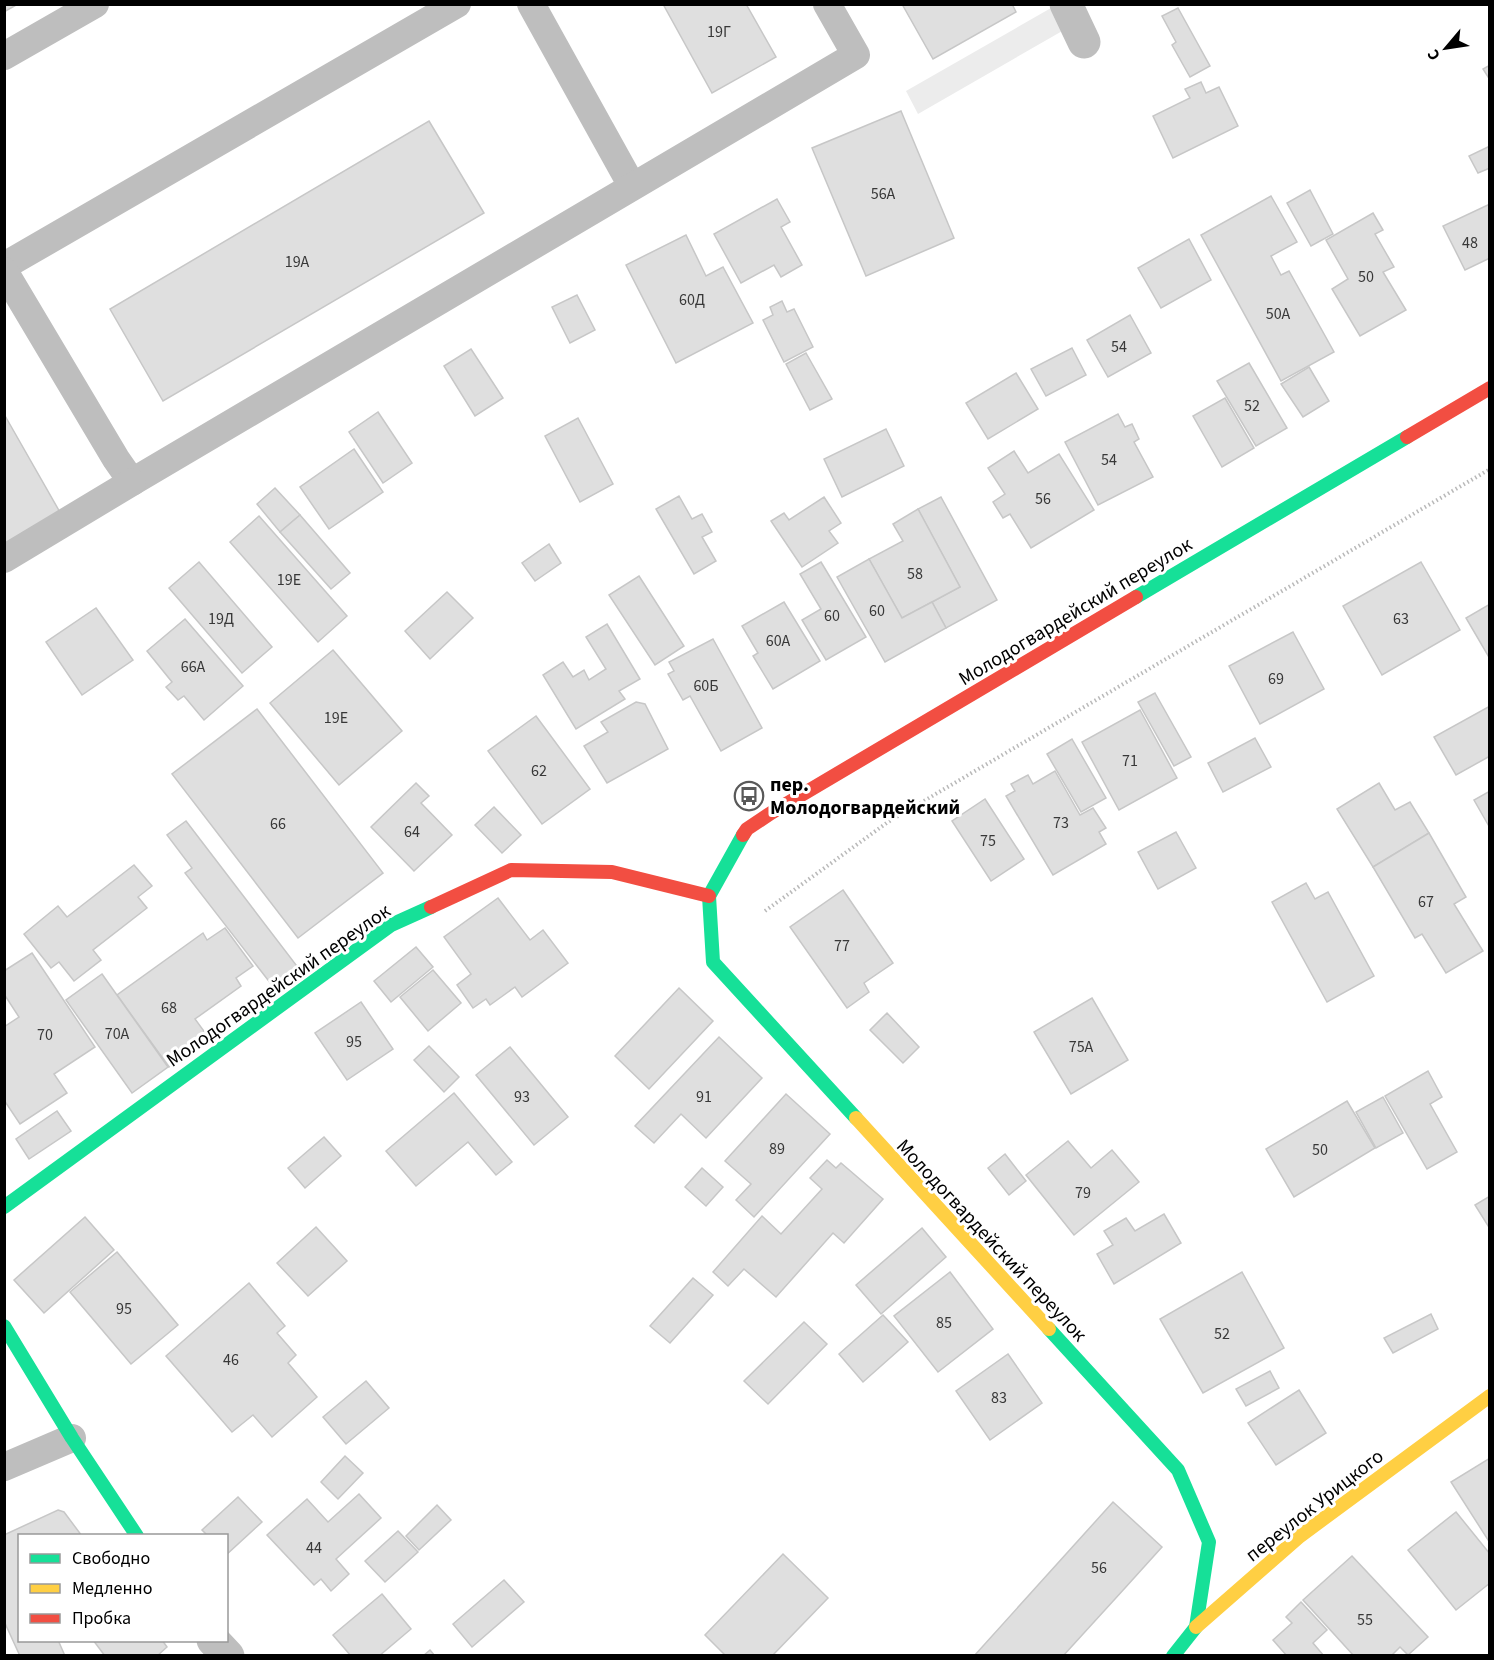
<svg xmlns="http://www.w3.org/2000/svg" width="1494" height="1660" font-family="'Source Sans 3',sans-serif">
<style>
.green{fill:#ececec}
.building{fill:#dfdfdf;stroke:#c7c7c7;stroke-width:1.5}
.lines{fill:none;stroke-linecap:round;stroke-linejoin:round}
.path{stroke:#b9b9b9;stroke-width:4;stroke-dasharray:1.5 3;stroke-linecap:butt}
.lane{stroke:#bebebe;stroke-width:28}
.street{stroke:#bebebe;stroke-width:33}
.fast{stroke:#16e098;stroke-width:14}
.slow{stroke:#ffcf43;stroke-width:14}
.jam{stroke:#f24e42;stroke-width:14}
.labels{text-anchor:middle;stroke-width:6;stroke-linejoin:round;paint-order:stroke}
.number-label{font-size:16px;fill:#383838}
.street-label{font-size:20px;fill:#000;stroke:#fff}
.poi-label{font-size:20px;font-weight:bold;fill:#000;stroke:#fff;text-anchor:start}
</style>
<rect width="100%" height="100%" fill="#fff"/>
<path class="green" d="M1051,8L1064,30L918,114L906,91Z"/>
<g class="building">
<path d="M4,4H18L4,12Z"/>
<path d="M663,4H746L776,57L712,93Z"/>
<path d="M902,4H1012L1016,12L933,59Z"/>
<path d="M1178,8L1210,66L1190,77L1172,45L1176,42L1162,16Z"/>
<path d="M1490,65V80L1483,69Z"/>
<path d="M1201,82L1206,93L1219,87L1238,126L1173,158L1153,116L1190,98L1185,89Z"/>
<path d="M901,111L954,238L866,276L812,148Z"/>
<path d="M429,121L484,213L163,401L110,309Z"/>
<path d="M1490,146V168L1478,173L1469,156Z"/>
<path d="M1310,190L1333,234L1311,246L1287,203Z"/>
<path d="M1271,196L1297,242L1271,256L1281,275L1289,271L1334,352L1281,381L1201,235Z"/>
<path d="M777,199L790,222L781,227L802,265L781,277L774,265L741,283L714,234Z"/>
<path d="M1490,204V258L1465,270L1443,226Z"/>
<path d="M1373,213L1383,230L1375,234L1394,267L1383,272L1406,310L1360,336L1332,289L1348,279L1326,240Z"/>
<path d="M686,235L706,276L723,267L753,323L676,363L626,265Z"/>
<path d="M1189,239L1211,280L1161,308L1138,268Z"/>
<path d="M577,295L595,330L570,343L552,307Z"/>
<path d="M782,301L787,312L794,309L813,347L784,362L763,320L773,315L770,307Z"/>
<path d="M1130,315L1151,353L1108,377L1087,340Z"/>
<path d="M1072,348L1086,375L1046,396L1031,369Z"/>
<path d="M471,349L503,398L475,416L444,366Z"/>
<path d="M806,353L832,399L810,410L786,364Z"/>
<path d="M1249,363L1287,428L1256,446L1217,381Z"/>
<path d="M1309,367L1329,401L1303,417L1281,384Z"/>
<path d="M1016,373L1038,409L988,439L966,403Z"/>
<path d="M1225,398L1254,448L1222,467L1193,416Z"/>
<path d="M378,412L412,463L383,483L349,432Z"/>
<path d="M4,414L61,514L4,546Z"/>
<path d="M1118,414L1125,427L1132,424L1139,439L1134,442L1153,477L1098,505L1065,442Z"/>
<path d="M578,418L613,484L580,502L545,436Z"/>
<path d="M886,429L904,466L842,497L824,459Z"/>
<path d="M354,449L383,492L329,529L300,487Z"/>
<path d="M1014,451L1028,473L1059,454L1094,510L1031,548L1010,514L1003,518L993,502L1005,494L988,468Z"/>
<path d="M275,488L300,515L280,532L257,504Z"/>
<path d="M679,496L692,519L702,514L712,532L702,537L716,561L694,574L656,509Z"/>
<path d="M824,497L841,523L829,531L838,543L802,567L771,521L784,513L789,520Z"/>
<path d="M941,497L997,600L946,628L932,602L960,587L918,509Z"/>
<path d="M918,509L960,587L902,618L869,559L903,541L893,524Z"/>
<path d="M300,515L350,573L331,589L280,532Z"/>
<path d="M259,516L347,616L318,642L230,542Z"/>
<path d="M549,544L561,563L535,581L522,563Z"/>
<path d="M869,559L902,618L932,602L946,628L885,662L837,577Z"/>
<path d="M199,562L272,647L242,673L169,588Z"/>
<path d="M821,562L866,637L826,660L802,620L821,609L800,574Z"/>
<path d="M1421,562L1460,630L1382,675L1343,606Z"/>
<path d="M639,576L684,646L655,665L609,595Z"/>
<path d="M447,592L473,618L430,659L405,631Z"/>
<path d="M784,602L820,661L773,689L753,656L758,653L742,626Z"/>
<path d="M1490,604V659L1466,618Z"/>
<path d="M96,608L133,660L82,695L46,642Z"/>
<path d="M185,619L243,686L204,720L184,696L178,700L166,687L172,682L147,651Z"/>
<path d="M607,624L640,679L619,691L625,699L576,729L543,675L563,662L573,677L584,670L589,680L606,669L586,637Z"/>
<path d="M1293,632L1324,689L1260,724L1229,666Z"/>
<path d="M713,639L762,728L721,751L690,696L683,700L668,674L674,671L669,662Z"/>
<path d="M333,650L402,731L339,785L270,703Z"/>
<path d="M1155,693L1191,757L1174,766L1138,702Z"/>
<path d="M636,702L645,704L668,749L607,783L584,746L608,732L601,722Z"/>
<path d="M1490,706V756L1456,775L1434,737Z"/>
<path d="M257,709L383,873L298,938L172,774Z"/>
<path d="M1140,710L1177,778L1119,810L1082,742Z"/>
<path d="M536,716L590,789L542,824L488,751Z"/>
<path d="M1255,738L1271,767L1223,792L1208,763Z"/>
<path d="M1072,739L1106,798L1081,812L1047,754Z"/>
<path d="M1055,771L1080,815L1093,808L1106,828L1099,832L1106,844L1053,875L1006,796L1015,791L1011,784L1028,775L1033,784Z"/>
<path d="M416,783L429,796L421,803L452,835L414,871L371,827Z"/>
<path d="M1379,783L1395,810L1410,802L1429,833L1373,867L1337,809Z"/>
<path d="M1490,791V828L1474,800Z"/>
<path d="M985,799L1024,859L991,881L952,821Z"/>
<path d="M494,807L521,835L502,853L475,825Z"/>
<path d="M186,821L303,974L278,993L185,873L192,868L167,835Z"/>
<path d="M1176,832L1196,868L1158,889L1138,852Z"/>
<path d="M1429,833L1466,897L1454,904L1483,951L1446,973L1422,934L1415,938L1373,867Z"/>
<path d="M134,865L152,886L138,897L147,908L93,950L101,960L74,981L59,962L51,968L24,934L58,906L67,917Z"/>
<path d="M1306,883L1315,899L1328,892L1374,976L1327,1002L1272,902Z"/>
<path d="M843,890L893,963L864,983L869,992L847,1008L790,927Z"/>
<path d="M498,898L530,940L543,930L568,963L522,997L515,987L490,1005L486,999L473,1008L457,985L471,974L444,937Z"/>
<path d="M225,928L253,966L236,978L241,986L195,1019L209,1038L169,1067L117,995L203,933L207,940Z"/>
<path d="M416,947L433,967L391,1002L374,981Z"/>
<path d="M32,953L95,1047L54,1074L67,1093L20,1124L4,1100V1027L19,1017L4,994V971Z"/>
<path d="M433,970L461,1003L428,1031L400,997Z"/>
<path d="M102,974L168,1067L132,1093L66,1000Z"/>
<path d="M679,988L713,1021L649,1089L615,1056Z"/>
<path d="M1092,998L1128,1060L1071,1094L1034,1032Z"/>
<path d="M361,1002L393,1049L347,1080L315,1033Z"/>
<path d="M887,1013L919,1047L903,1063L870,1030Z"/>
<path d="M719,1037L762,1078L706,1138L681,1114L654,1143L635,1126Z"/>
<path d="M429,1046L459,1077L444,1092L414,1060Z"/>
<path d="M510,1047L568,1117L534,1145L476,1075Z"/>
<path d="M1428,1071L1442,1097L1430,1104L1457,1152L1427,1169L1385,1096Z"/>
<path d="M454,1093L512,1162L496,1175L468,1142L416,1186L386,1151Z"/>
<path d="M786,1094L830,1134L754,1217L736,1200L751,1184L725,1161Z"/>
<path d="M1383,1097L1403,1133L1376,1148L1356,1112Z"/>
<path d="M1347,1101L1375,1148L1294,1197L1266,1149Z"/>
<path d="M57,1111L71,1131L29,1159L16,1139Z"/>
<path d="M324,1137L341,1156L305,1188L288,1168Z"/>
<path d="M1068,1141L1091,1168L1112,1150L1139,1182L1074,1235L1026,1175Z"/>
<path d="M1005,1154L1026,1181L1009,1195L988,1168Z"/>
<path d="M827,1160L836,1168L841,1163L883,1199L844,1243L833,1233L776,1297L744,1269L728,1286L713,1272L762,1216L781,1234L822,1189L810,1178Z"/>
<path d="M702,1168L723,1187L706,1206L685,1187Z"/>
<path d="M1490,1196V1229L1475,1205Z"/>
<path d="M1164,1214L1181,1243L1114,1284L1097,1254L1113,1245L1104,1231L1126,1218L1135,1231Z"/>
<path d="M85,1217L114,1250L44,1313L14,1280Z"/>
<path d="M316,1227L347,1261L308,1296L277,1263Z"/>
<path d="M922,1228L946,1257L881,1314L856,1285Z"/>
<path d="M117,1252L178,1325L131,1364L70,1292Z"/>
<path d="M950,1272L993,1329L938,1372L894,1316Z"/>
<path d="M1242,1272L1284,1348L1203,1393L1160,1319Z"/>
<path d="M693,1278L713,1295L670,1343L650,1326Z"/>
<path d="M249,1283L285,1326L277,1333L296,1355L288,1363L317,1397L272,1437L253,1415L232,1432L166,1356Z"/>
<path d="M1431,1314L1438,1329L1393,1353L1384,1338Z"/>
<path d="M883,1315L908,1342L863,1382L839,1354Z"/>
<path d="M804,1322L827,1344L768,1404L744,1381Z"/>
<path d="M1008,1354L1042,1403L990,1440L956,1391Z"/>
<path d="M1270,1371L1279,1388L1246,1406L1236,1389Z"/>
<path d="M366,1381L389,1408L346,1444L323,1417Z"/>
<path d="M1299,1390L1326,1433L1276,1465L1248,1423Z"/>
<path d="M345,1456L363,1473L338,1499L321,1482Z"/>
<path d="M1490,1458V1543L1451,1482Z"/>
<path d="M359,1494L381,1518L336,1559L349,1574L331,1591L321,1579L314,1585L267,1535L307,1499L328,1522Z"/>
<path d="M238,1497L262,1522L226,1555V1536H208L202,1530Z"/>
<path d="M1113,1502L1162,1547L1125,1588L1063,1656H974Z"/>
<path d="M437,1505L451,1520L419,1550L406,1536Z"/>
<path d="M58,1510L64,1512L82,1536H20V1640H58L65,1656H20L4,1621V1535Z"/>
<path d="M1456,1512L1490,1554V1583L1456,1610L1408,1550Z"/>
<path d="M398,1531L418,1552L385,1582L365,1561Z"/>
<path d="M783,1554L828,1598L772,1656H726L705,1635Z"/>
<path d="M1352,1556L1428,1637L1408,1655L1400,1647L1391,1656H1354L1303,1600Z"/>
<path d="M504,1580L524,1602L472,1647L453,1624Z"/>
<path d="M382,1594L411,1629L379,1656H351L333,1635Z"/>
<path d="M1301,1602L1327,1630L1313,1643L1324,1656H1287L1273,1640L1292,1623L1286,1617Z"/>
<path d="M93,1640H162L167,1647L157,1656H105Z"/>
<path d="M430,1650L435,1656H423Z"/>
</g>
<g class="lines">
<path class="path" d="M765,911L888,822L1490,469"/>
<g class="lane">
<path d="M531,4L632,186"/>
<path d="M4,56L95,4"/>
<path d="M4,266L457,4"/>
<path d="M4,271L116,459L132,482L856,55L827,4"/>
<path d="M4,559L132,482"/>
<path d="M4,1467L72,1438"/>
</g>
<g class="street">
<path d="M1066,4L1084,42"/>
<path d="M213,1640L228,1656"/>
</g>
<g class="fast">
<path d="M1136,597L1407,437"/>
<path d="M743,835L709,896L713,962L856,1118"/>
<path d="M4,1207L391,925L431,907"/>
<path d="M4,1326L72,1438L137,1536"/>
<path d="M1049,1329L1178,1470L1209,1542L1196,1627L1173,1656"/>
</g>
<g class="slow">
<path d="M856,1118L1049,1329"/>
<path d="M1196,1627L1300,1536L1490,1396"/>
</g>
<g class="jam">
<path d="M1407,437L1490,388"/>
<path d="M743,835L747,829L771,813L1136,597"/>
<path d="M431,907L511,870L612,872L709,896"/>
</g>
</g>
<defs>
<g id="bus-ring" transform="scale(1.5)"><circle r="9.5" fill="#fff" stroke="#595959" stroke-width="1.5"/><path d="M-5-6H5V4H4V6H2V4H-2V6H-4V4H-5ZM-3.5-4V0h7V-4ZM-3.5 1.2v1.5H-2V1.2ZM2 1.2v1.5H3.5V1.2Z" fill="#595959"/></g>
</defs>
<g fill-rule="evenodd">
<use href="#bus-ring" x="749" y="796"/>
</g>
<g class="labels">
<g class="number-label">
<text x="719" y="37">19Г</text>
<text x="883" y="199">56А</text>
<text x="1470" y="248">48</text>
<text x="297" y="267">19А</text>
<text x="1366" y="282">50</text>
<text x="692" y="305">60Д</text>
<text x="1278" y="319">50А</text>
<text x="1119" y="352">54</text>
<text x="1252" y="411">52</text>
<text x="1109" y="465">54</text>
<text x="1043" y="504">56</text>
<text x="915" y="579">58</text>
<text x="289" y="585">19Е</text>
<text x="877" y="616">60</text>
<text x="832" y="621">60</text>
<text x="221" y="624">19Д</text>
<text x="1401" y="624">63</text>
<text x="778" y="646">60А</text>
<text x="193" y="672">66А</text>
<text x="1276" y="684">69</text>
<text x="706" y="691">60Б</text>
<text x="336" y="723">19Е</text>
<text x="1130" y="766">71</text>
<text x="539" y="776">62</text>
<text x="1061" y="828">73</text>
<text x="278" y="829">66</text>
<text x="412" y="837">64</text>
<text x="988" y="846">75</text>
<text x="1426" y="907">67</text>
<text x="842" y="951">77</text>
<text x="169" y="1013">68</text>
<text x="117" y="1039">70А</text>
<text x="45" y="1040">70</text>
<text x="354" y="1047">95</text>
<text x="1081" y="1052">75А</text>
<text x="522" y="1102">93</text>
<text x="704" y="1102">91</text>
<text x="777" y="1154">89</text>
<text x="1320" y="1155">50</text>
<text x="1083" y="1198">79</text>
<text x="124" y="1314">95</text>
<text x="944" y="1328">85</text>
<text x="1222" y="1339">52</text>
<text x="231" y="1365">46</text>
<text x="999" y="1403">83</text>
<text x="314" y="1553">44</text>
<text x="1099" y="1573">56</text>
<text x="1365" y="1625">55</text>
</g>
<g class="street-label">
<text transform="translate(1075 611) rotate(-31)" y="7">Молодогвардейский переулок</text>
<text transform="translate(278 985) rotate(-35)" y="7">Молодогвардейский переулок</text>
<text transform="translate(992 1240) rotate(47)" y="7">Молодогвардейский переулок</text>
<text transform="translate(1314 1505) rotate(-38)" y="7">переулок Урицкого</text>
</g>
<g class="poi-label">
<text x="770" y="791">пер.<tspan x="770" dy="23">Молодогвардейский</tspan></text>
</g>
</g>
<rect width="1494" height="1660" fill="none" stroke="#000000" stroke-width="12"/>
<rect x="18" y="1534" width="210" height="108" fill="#ffffff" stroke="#999999" stroke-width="1.5"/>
<rect x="30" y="1554" width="30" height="9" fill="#16e098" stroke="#999999" stroke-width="1.5"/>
<text x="72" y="1564" font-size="18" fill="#000000">Свободно</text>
<rect x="30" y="1584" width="30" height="9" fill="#ffcf43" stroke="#999999" stroke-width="1.5"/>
<text x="72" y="1594" font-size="18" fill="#000000">Медленно</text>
<rect x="30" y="1614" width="30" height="9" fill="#f24e42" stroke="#999999" stroke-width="1.5"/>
<text x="72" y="1624" font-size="18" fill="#000000">Пробка</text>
<g transform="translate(1446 48) rotate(241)" stroke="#ffffff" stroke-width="4.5" paint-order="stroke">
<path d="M0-4.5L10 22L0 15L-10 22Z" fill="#000000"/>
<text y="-9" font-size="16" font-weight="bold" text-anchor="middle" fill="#000000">С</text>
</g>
</svg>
